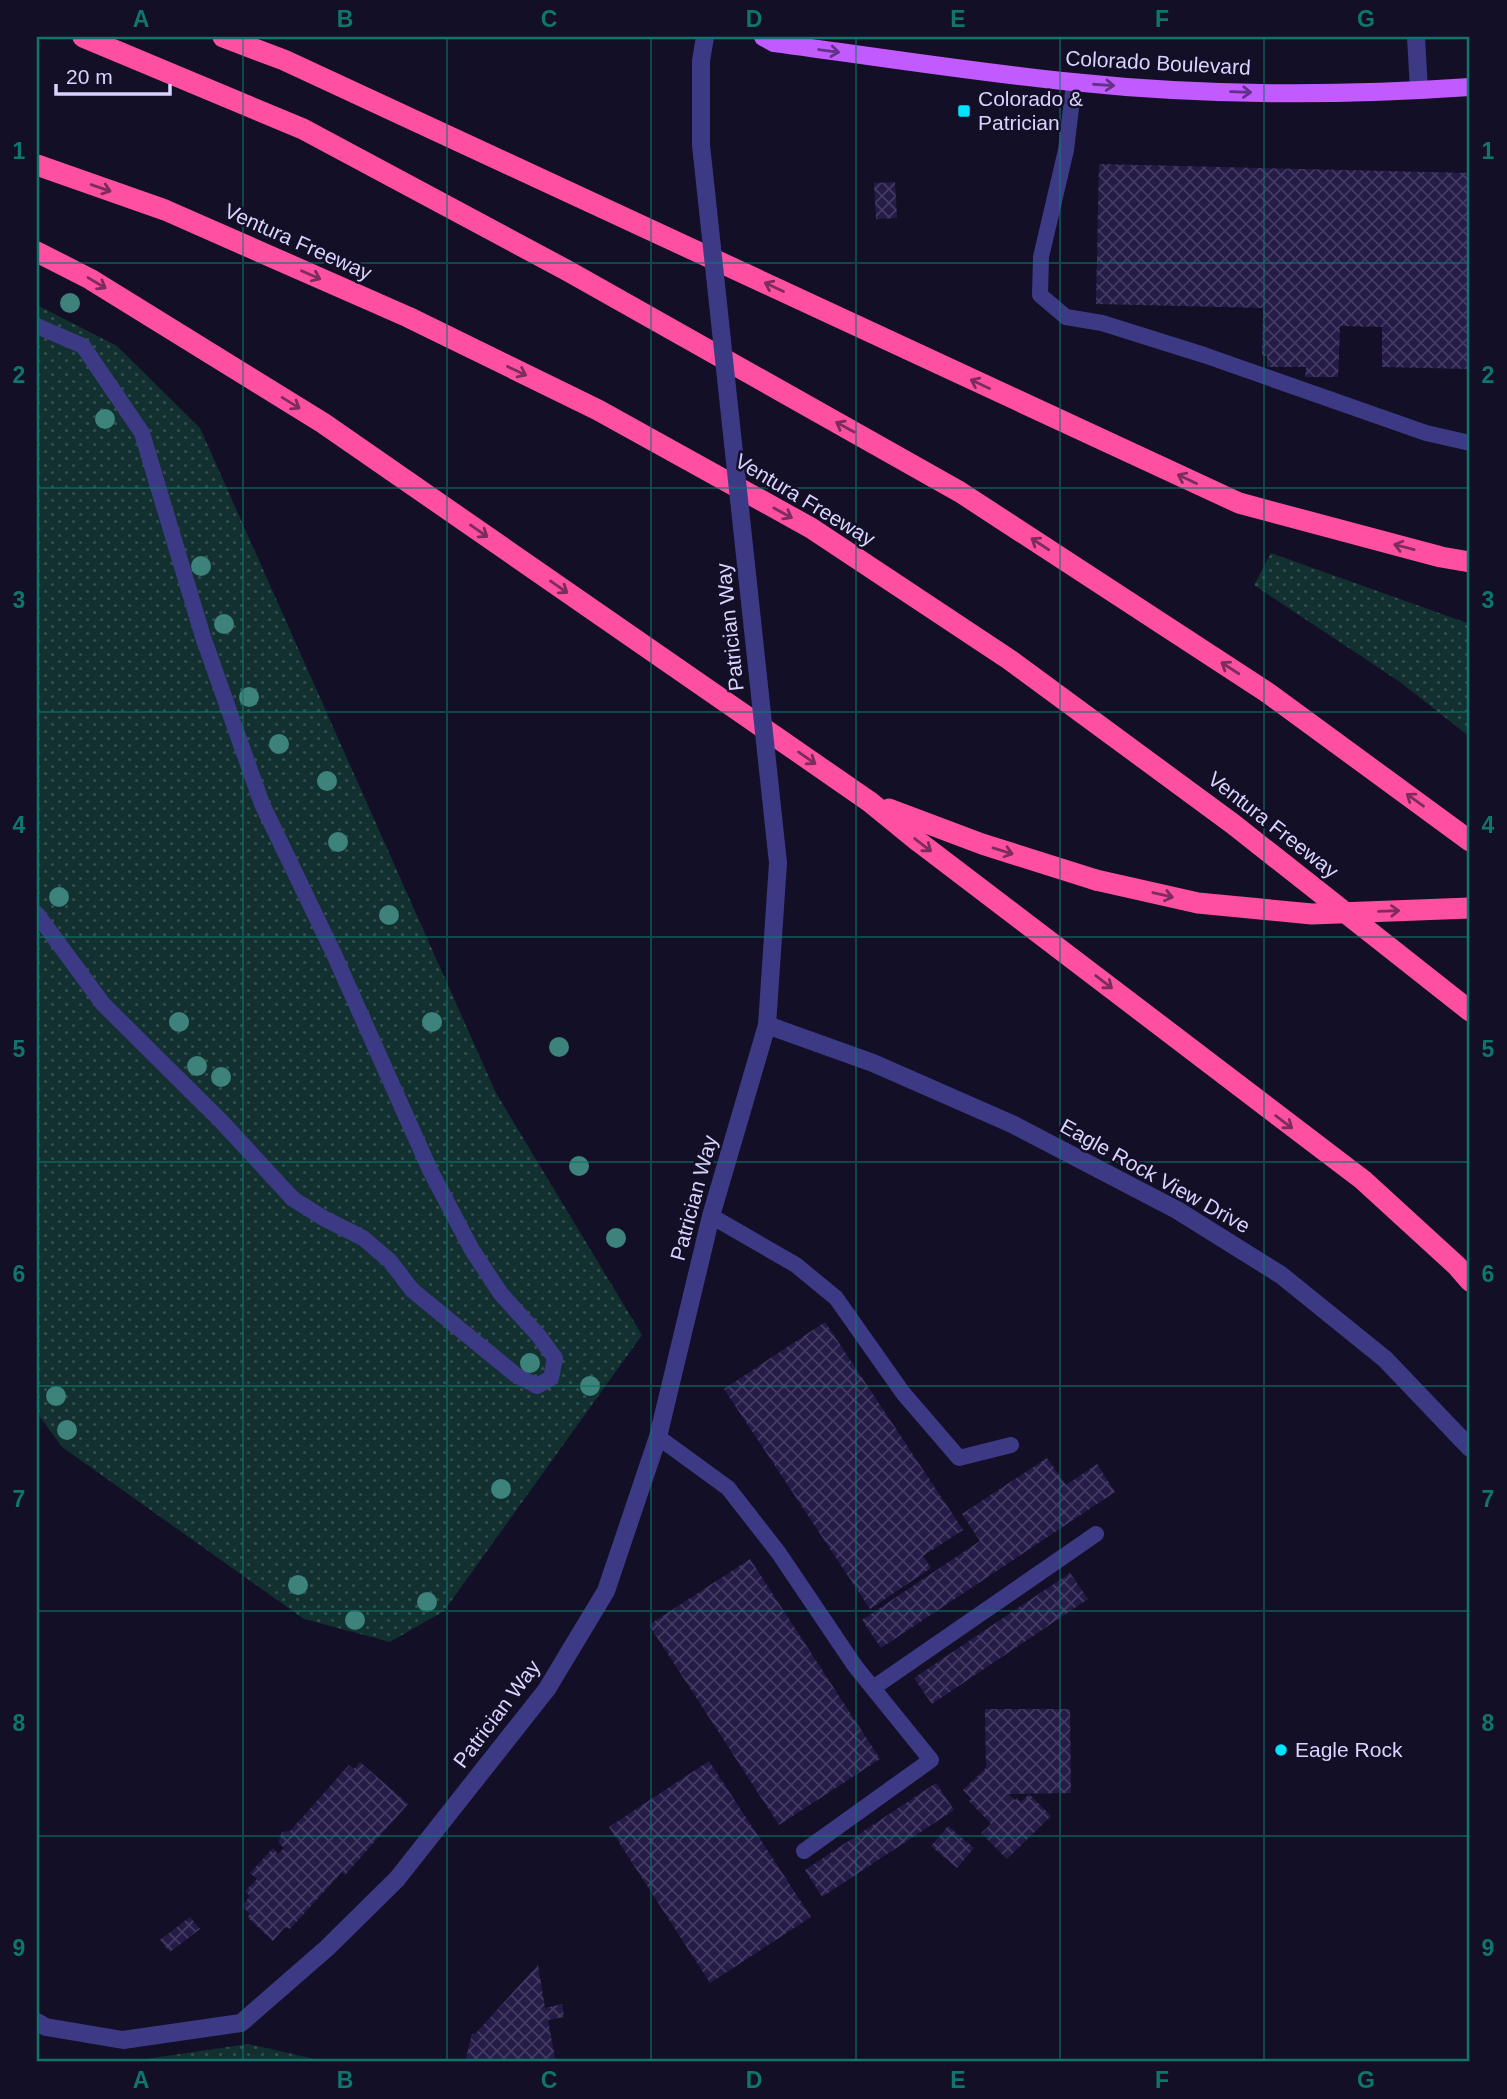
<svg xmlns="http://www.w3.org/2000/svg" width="1507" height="2099" font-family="Arial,sans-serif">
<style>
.green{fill:url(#green-dots)}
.building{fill:url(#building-cross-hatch)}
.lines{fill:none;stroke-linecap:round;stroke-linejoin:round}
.service{stroke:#3d3a85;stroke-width:16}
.minor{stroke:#3d3a85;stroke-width:18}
.primary{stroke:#c25bff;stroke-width:18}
.motorway{stroke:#ff4fa3;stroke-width:21}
.minor-bridge{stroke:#3d3a85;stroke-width:18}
.motorway-bridge{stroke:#ff4fa3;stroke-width:21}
.tree{fill:#3d827b}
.oneway{stroke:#623188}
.oneway2{stroke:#7d2c5e}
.grid{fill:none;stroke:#0f766e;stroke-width:2;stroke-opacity:0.55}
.poi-dot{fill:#00e5ff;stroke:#130f26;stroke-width:2.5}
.labels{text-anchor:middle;stroke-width:5;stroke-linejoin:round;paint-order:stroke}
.street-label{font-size:21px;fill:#d9d4ff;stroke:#130f26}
.poi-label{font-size:21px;fill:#d9d4ff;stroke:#130f26;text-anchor:start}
.neatline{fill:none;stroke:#0f766e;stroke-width:2.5}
.grid-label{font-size:23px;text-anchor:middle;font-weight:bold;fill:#0f766e}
</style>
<defs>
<pattern id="green-dots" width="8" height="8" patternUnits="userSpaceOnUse" patternTransform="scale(1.75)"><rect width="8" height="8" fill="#12302f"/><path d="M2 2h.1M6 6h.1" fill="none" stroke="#344d4e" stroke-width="1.8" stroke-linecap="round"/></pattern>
<pattern id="building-cross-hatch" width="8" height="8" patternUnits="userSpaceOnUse" patternTransform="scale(1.75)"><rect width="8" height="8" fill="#241b47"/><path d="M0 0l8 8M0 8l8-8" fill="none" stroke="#433b63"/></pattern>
</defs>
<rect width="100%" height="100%" fill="#130f26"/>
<g class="green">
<path d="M37,305L117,346L200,428L496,1093L642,1335L444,1611L390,1642L304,1619L62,1447L37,1413Z"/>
<path d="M1271,553L1470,624V737L1400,682L1254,585Z"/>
<path d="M248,2044L328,2062H125Z"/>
</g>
<g class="building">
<path d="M1099,164L1470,173V369L1382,367V327L1340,326L1338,377H1305L1306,367H1267V356L1262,355L1263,308L1096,304Z"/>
<path d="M895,182L897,218L876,219L874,183Z"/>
<path d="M825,1322L963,1530L923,1556L931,1568L870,1609L724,1389Z"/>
<path d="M1047,1458L1066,1485L1097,1464L1115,1492L881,1648L862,1620L980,1541L962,1514Z"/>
<path d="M750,1559L880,1759L779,1825L649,1625Z"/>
<path d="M1070,1573L1088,1599L932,1704L914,1678Z"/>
<path d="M985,1709H1070L1071,1793L1008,1794L1015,1800L1017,1798L1021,1802L1029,1794L1051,1816L1007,1859L981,1833L991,1824L969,1801L972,1799L963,1790L986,1768Z"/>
<path d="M709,1761L811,1917L710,1983L609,1827Z"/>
<path d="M360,1762L408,1804L345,1875L342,1872L290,1929L285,1927L273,1941L247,1917L250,1914L242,1906L250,1896L245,1891L257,1879L250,1873L273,1848L278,1854L284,1848L278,1842L282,1832L290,1831L349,1765L354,1769Z"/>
<path d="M936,1783L954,1810L822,1897L805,1870Z"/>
<path d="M948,1826L974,1848L957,1868L931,1846Z"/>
<path d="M190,1917L200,1929L170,1952L160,1940Z"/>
<path d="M538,1965L545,2008L562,2004L564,2017L548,2020L555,2058L566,2062H465L472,2034H475Z"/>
</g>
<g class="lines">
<g class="service">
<path d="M1074,83L1066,150L1041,257L1040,295L1066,317L1102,323L1204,355L1426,433L1470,443"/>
<path d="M37,326L83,346L142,433L203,637L262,804L333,952L430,1170L472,1250L501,1294L538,1335L555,1358L551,1378L537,1386L516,1375L412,1290L390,1261L363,1238L325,1219L293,1199L221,1121L103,1004L37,914"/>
<path d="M711,1216L796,1265L836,1298L903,1393L959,1458L1011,1445"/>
<path d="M658,1437L728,1488L778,1552L855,1666L931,1760L804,1851"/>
<path d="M873,1688L1096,1534"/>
</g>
<g class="minor">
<path d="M1416,37L1419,90"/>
<path d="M701,145V61L705,37"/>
<path d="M767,1025L873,1063L1012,1124L1177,1210L1281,1275L1385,1359L1470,1448"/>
<path d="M37,2022L46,2027L123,2040L241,2023L327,1948L397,1879L547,1689L606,1591L658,1437L711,1216L767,1025L778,863"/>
</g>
<path class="primary" d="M763,37L774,43C873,56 973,72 1073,82C1204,96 1339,96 1470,87"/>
<g class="motorway">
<path d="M83,37L303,129L568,271L960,492L1268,693L1470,841"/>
<path d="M223,37L284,60L1239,503L1441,557L1470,562"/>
<path d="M37,165L165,210L408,317L598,410L811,528L1010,660L1233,824L1470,1011"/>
<path d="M37,252L90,279L323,423L870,802L919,842L1363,1180L1457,1266L1470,1281"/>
<path d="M889,809L982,844L1096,880"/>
</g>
<path class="minor-bridge" d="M701,145L778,863"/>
<path class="motorway-bridge" d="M1096,880L1198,903L1312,914L1470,908"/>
</g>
<g class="tree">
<circle cx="70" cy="303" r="10"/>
<circle cx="105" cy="419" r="10"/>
<circle cx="201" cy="566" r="10"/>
<circle cx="224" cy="624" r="10"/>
<circle cx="249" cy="697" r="10"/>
<circle cx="279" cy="744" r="10"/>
<circle cx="327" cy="781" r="10"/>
<circle cx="338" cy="842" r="10"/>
<circle cx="59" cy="897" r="10"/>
<circle cx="389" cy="915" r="10"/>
<circle cx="179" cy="1022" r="10"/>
<circle cx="432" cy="1022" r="10"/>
<circle cx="559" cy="1047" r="10"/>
<circle cx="197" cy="1066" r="10"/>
<circle cx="221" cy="1077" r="10"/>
<circle cx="579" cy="1166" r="10"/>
<circle cx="616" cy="1238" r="10"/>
<circle cx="530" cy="1363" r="10"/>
<circle cx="590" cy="1386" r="10"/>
<circle cx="56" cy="1396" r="10"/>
<circle cx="67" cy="1430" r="10"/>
<circle cx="501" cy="1489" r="10"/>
<circle cx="298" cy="1585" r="10"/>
<circle cx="427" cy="1602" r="10"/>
<circle cx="355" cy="1620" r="10"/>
</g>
<defs><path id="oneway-shaft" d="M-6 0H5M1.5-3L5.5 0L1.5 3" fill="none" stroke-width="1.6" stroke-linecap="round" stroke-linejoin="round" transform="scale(1.75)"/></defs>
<g class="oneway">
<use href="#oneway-shaft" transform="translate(829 51) rotate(7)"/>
<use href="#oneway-shaft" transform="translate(1104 85) rotate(4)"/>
<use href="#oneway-shaft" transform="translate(1241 92) rotate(2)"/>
</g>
<g class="oneway2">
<use href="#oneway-shaft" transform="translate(101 188) rotate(19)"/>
<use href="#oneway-shaft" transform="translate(311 275) rotate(24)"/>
<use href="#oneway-shaft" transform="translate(97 283) rotate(31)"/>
<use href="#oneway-shaft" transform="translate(774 287) rotate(-155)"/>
<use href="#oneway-shaft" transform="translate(517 371) rotate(26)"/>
<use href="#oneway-shaft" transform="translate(980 384) rotate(-155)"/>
<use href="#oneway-shaft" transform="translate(291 403) rotate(32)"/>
<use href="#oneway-shaft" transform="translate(845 427) rotate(-151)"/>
<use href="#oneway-shaft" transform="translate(1187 479) rotate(-155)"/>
<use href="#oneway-shaft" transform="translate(783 513) rotate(29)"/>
<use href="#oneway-shaft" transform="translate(479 531) rotate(35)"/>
<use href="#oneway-shaft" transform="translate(1040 544) rotate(-147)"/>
<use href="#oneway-shaft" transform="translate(1404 547) rotate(-165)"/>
<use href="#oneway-shaft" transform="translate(559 587) rotate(35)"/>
<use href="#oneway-shaft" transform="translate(1230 668) rotate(-147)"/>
<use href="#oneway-shaft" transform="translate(807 758) rotate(35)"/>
<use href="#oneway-shaft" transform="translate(1415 800) rotate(-144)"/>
<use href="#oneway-shaft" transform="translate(923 845) rotate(38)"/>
<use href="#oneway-shaft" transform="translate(1003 851) rotate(17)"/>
<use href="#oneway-shaft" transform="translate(1163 895) rotate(13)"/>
<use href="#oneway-shaft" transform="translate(1389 911) rotate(-2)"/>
<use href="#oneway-shaft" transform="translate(1104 982) rotate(38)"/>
<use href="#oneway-shaft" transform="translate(1284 1122) rotate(37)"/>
</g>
<path class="grid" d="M243,37V2062M447,37V2062M651,37V2062M856,37V2062M1060,37V2062M1264,37V2062M37,263H1470M37,488H1470M37,712H1470M37,937H1470M37,1162H1470M37,1386H1470M37,1611H1470M37,1836H1470"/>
<g class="poi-dot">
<rect x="957" y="104" width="14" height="14" rx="3.5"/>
<circle cx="1281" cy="1750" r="7"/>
</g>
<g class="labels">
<g class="street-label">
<text transform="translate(1158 63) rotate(3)" y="7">Colorado Boulevard</text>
<text transform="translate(298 242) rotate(24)" y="7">Ventura Freeway</text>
<text transform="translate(805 500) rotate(31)" y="7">Ventura Freeway</text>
<text transform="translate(730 627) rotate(-96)" y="7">Patrician Way</text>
<text transform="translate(1273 825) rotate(38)" y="7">Ventura Freeway</text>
<text transform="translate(1155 1176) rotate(29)" y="7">Eagle Rock View Drive</text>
<text transform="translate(694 1198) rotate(-75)" y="7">Patrician Way</text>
<text transform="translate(497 1714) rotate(-53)" y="7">Patrician Way</text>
</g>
<g class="poi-label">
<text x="978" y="106">Colorado &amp;<tspan x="978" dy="24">Patrician</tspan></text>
<text x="1295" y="1757">Eagle Rock</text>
</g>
</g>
<rect width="1507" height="2099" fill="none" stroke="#130f26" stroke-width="77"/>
<path d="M56 84v10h114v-10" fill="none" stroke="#d9d4ff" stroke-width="3.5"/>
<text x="66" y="84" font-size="21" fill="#d9d4ff" stroke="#130f26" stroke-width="5" paint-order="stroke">20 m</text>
<rect x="38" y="38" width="1430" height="2022" class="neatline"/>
<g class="grid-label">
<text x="141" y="27">A</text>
<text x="345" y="27">B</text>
<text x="549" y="27">C</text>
<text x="754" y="27">D</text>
<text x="958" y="27">E</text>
<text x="1162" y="27">F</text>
<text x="1366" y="27">G</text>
<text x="19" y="159">1</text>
<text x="1488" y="159">1</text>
<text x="19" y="383">2</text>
<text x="1488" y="383">2</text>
<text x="19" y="608">3</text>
<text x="1488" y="608">3</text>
<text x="19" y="833">4</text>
<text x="1488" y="833">4</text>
<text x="19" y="1057">5</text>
<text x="1488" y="1057">5</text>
<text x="19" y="1282">6</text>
<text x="1488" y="1282">6</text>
<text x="19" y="1507">7</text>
<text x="1488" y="1507">7</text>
<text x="19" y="1731">8</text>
<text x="1488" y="1731">8</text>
<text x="19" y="1956">9</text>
<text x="1488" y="1956">9</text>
<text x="141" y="2088">A</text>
<text x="345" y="2088">B</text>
<text x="549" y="2088">C</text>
<text x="754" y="2088">D</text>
<text x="958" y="2088">E</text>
<text x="1162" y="2088">F</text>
<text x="1366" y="2088">G</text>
</g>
</svg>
